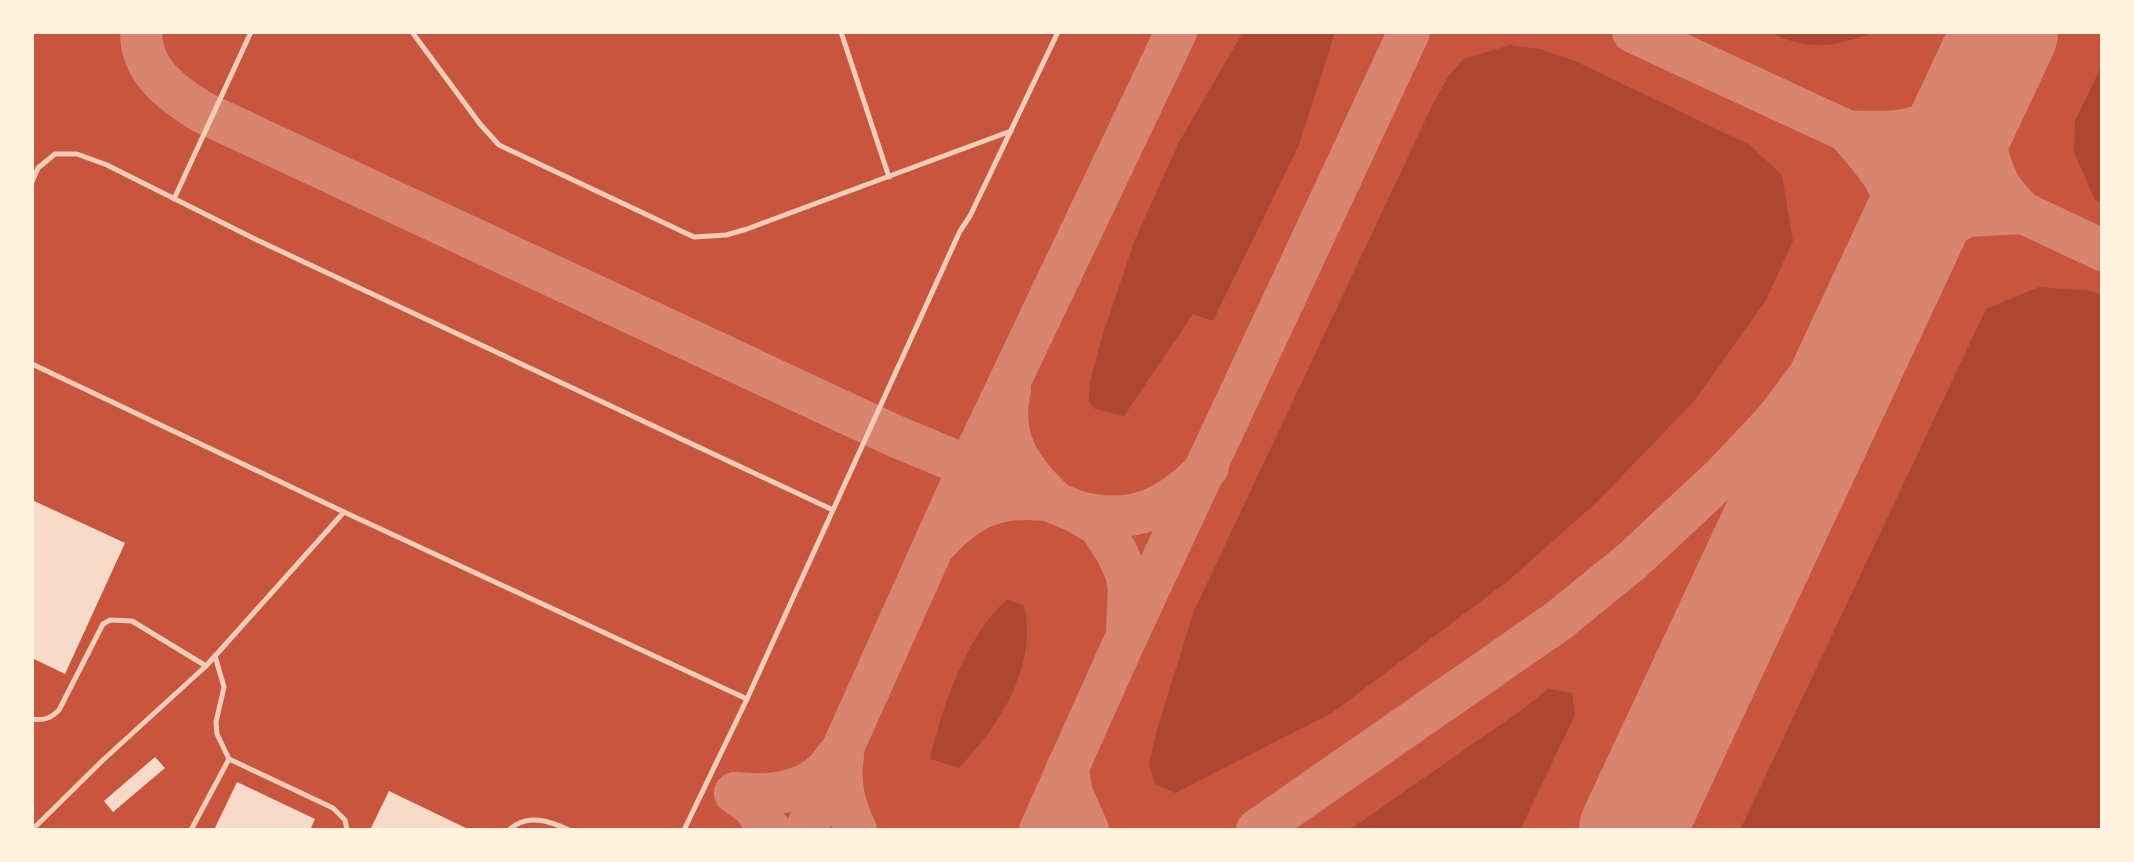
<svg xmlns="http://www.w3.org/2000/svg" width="2134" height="862" font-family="'Libre Baskerville',serif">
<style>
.green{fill:#ae4732}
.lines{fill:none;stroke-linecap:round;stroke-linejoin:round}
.taxiway{stroke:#d8846e;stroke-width:42}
.runway{stroke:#d8846e;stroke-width:106}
.building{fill:#f7dbc8}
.service{stroke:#f1ccb7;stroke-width:5}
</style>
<rect width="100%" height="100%" fill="#c8553d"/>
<g class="green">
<path d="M1243,32H1335L1299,145L1213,321L1193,314L1124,416L1095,409L1089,401L1090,382L1101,340L1134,242L1178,144Z"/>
<path d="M1769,32H1875C1832,47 1812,52 1769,32Z"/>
<path d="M1510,45L1540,49L1575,61L1750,145L1782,175L1793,241L1766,300L1695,400L1597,502L1508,581L1332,713L1175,793L1155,784L1149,763L1158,726L1194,611L1431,108L1449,75L1464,59Z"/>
<path d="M2102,65V203L2095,200L2074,152L2075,121Z"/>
<path d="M2039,287L2092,291L2102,296V830H1740L1986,309Z"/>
<path d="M1008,599L1024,606C1038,667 999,725 959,768L930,759C941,709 968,631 1008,599Z"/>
<path d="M1548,689L1572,693L1575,715L1520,830H1349L1523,709Z"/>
</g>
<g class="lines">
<g class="taxiway">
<path d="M141,32C141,72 172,93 202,112L895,436L1075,511C1131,527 1170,508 1208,467"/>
<path d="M1633,32L1847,131L1945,173"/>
<path d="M1998,201L2102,250"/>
<path d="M1894,268C1896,254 1902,238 1901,224C1899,189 1869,156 1847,131C1879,133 1912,134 1941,117C1957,109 1971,90 1983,78"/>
<path d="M1075,511L1099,525L1116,551L1126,573L1129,589L1127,627"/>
<path d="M938,542C972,504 1003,494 1054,501C1020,469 999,438 1010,390"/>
<path d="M843,756C839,784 844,805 856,830"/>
<path d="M1068,766L1071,791L1088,830"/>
<path d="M735,793C774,797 814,793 836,757"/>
<path d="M735,793L753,806L770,830"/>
<path d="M806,830L969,467L1176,32"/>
<path d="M1040,830L1125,640L1409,32"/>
<path d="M1257,830L1558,621L1633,560L1724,475L1775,421L1854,316L1913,247L1939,230L1968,216L2022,213C2015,204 2005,195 1999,184C1975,137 1980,82 1990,32"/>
</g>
<path class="runway" d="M1632,830L2005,32"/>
</g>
<g class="building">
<path d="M32,500L125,543L65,674L32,658Z"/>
<path d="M155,757L165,768L113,812L104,801Z"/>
<path d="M237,782L315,819L310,830H214Z"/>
<path d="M389,791L470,830H370Z"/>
</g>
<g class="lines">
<g class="service">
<path d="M412,32L480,124L499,145L694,237L726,235L747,229L1011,131"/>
<path d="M841,32L889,177"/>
<path d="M32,182L38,168L55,154H77L107,165L257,240L833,510L960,231L970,216L1058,32"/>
<path d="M174,199L251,32"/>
<path d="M32,364L344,512L206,666L103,760L32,830"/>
<path d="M344,512L747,699"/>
<path d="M215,656L224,687L216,722L217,734L229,759L333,808L345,820L347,830"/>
<path d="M32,719C44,721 51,718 59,710L103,624L110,620L132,621L206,666"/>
<path d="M191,830L229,759"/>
<path d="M509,830C527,813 550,821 569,830"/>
<path d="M684,830L747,699L833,510"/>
</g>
</g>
<rect width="2134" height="862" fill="none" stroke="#fff3e0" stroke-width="68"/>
</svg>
